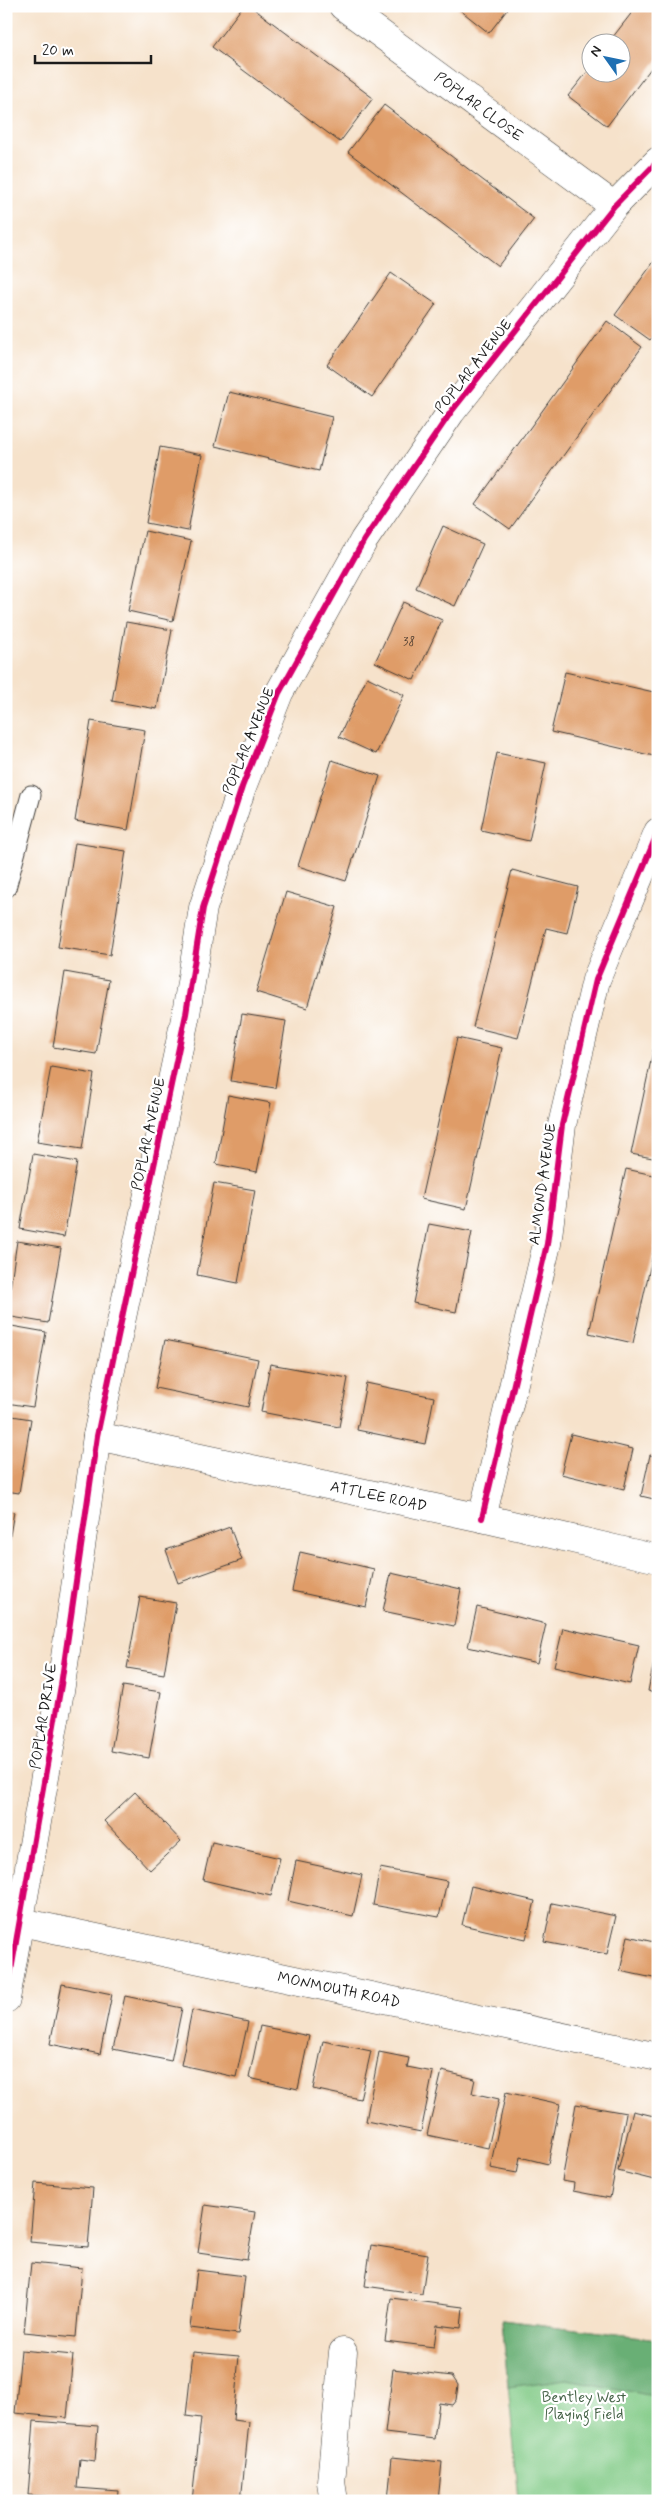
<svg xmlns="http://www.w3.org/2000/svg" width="664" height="2507" font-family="Mynerve,sans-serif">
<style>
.green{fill:#82cb87;stroke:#4f7452}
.forest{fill:#69af74;stroke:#426648}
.building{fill:#df9c68}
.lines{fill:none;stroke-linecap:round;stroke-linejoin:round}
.service-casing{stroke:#3d3a36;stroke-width:21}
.minor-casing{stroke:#3d3a36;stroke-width:29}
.service{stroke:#fff;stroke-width:19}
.minor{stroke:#fff;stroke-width:28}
.cycleway-casing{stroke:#fff;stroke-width:9}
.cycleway{stroke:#d6006c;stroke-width:6}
.labels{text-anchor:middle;stroke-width:4.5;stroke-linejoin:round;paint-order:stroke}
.number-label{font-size:12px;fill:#4d3c2f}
.street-label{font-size:15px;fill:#1c1c1c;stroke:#fff}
.park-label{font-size:15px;fill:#456247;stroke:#fff}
</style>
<rect width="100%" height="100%" fill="#fff"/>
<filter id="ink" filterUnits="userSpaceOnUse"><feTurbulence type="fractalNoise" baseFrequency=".02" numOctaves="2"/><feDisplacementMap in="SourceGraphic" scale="10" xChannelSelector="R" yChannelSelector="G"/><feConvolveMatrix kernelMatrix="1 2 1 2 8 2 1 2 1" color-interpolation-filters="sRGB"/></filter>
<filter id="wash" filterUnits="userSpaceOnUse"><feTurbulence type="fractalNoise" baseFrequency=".0096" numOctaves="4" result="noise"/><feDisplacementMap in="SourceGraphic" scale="20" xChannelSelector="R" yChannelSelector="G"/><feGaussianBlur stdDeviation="1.12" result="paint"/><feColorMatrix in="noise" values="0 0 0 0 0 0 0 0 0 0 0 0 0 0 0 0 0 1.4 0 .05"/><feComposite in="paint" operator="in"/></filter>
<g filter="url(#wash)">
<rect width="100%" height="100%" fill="#f6e2cb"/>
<path class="green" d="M502,2320L658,2339V2501H519Z"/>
<path class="forest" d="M502,2320L658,2339V2397L567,2379L508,2387Z"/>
<g id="blocks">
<g class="building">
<path d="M243,6H250L373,98L340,142L212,47Z"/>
<path d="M455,6H510L489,33Z"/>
<path d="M637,6H658V59L607,126L568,96L592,66V72H622V42H609Z"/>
<path d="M384,105L534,219L498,266L348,152Z"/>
<path d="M658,256V330L650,340L615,315Z"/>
<path d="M391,273L436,304L372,397L327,365Z"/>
<path d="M607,321L642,347L510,529L475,504Z"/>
<path d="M229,392L332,417L319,471L215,446Z"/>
<path d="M160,447L202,455L188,531L146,523Z"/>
<path d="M443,526L483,544L455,606L416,588Z"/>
<path d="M145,531L191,541L173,621L128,611Z"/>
<path d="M403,602L442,620L414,680L375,662Z"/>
<path d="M126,622L172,630L157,709L112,701Z"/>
<path d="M565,672L658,693V757L551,732Z"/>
<path d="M367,677L404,695L376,754L339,737Z"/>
<path d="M91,721L145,730L128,830L75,821Z"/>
<path d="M497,753L546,763L529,841L481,830Z"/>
<path d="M332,760L380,776L346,881L298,866Z"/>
<path d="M75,843L126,851L110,955L58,947Z"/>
<path d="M512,870L578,887L567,933L546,928L518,1038L473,1027Z"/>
<path d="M286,892L337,907L307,1008L256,992Z"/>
<path d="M65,972L109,980L96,1054L53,1047Z"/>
<path d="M242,1014L286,1021L275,1088L231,1081Z"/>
<path d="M657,1032H658V1159L631,1154Z"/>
<path d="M457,1038L502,1048L466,1209L421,1199Z"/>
<path d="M51,1067L94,1074L82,1149L37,1142Z"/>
<path d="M228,1095L271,1103L257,1172L216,1164Z"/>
<path d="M33,1154L77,1162L64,1237L20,1229Z"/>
<path d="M626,1169L658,1176V1232L633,1343L589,1333Z"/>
<path d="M214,1183L255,1190L238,1283L197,1275Z"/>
<path d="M429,1224L472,1232L456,1312L413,1303Z"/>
<path d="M17,1241L61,1248L48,1323L6,1316Z"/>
<path d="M6,1325L46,1332L33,1407L6,1403Z"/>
<path d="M165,1340L258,1359L248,1407L155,1388Z"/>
<path d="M270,1364L348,1378L339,1427L261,1412Z"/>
<path d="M366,1383L434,1397L425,1444L357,1430Z"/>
<path d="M6,1415L31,1419L19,1493L6,1491Z"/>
<path d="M571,1434L633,1449L624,1489L561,1474Z"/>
<path d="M650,1455L658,1457V1500L641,1496Z"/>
<path d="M6,1511L14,1512L7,1553H6Z"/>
<path d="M230,1527L242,1560L178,1583L166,1550Z"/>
<path d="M300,1552L374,1569L366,1607L292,1591Z"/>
<path d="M391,1573L461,1589L454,1626L383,1611Z"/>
<path d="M140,1597L176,1603L164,1674L127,1668Z"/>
<path d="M477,1607L546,1624L537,1663L468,1647Z"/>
<path d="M563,1628L639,1645L630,1684L554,1666Z"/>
<path d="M656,1652H658V1693L648,1691Z"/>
<path d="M123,1686L161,1692L149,1758L111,1751Z"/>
<path d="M135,1792L181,1841L150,1870L104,1821Z"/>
<path d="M212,1842L280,1858L271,1896L203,1880Z"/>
<path d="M296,1861L362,1875L353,1916L288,1901Z"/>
<path d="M380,1868L447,1881L439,1917L373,1905Z"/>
<path d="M471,1886L535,1901L526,1939L462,1925Z"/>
<path d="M552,1903L616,1916L607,1954L544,1942Z"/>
<path d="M628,1936L658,1943V1979L620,1971Z"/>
<path d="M62,1984L112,1994L100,2054L50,2044Z"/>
<path d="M125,1996L182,2008L171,2061L113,2049Z"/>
<path d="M192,2010L248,2022L236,2077L181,2065Z"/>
<path d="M260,2026L309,2036L298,2089L249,2078Z"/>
<path d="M323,2041L371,2051L360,2099L313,2089Z"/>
<path d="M379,2052L409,2058L407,2067L433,2072L421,2132L366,2121Z"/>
<path d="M442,2071L475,2079L472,2093L499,2099L488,2148L427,2135Z"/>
<path d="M506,2092L560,2104L548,2164L520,2157L517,2173L490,2168Z"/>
<path d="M576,2104L626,2113L610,2198L573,2191L574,2183L562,2181Z"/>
<path d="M633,2111L658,2117V2181L618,2171Z"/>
<path d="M35,2183L93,2188L88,2247L30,2242Z"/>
<path d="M205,2205L255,2212L247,2260L198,2253Z"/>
<path d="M371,2245L428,2254L422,2294L365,2286Z"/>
<path d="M31,2263L82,2268L76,2337L24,2332Z"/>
<path d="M197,2270L245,2276L238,2334L190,2328Z"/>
<path d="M391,2298L463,2307L461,2328L437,2325L434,2347L385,2341Z"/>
<path d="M21,2350L73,2355L67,2418L15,2413Z"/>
<path d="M193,2352L239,2356L233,2420L249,2422L241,2501H192L201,2418L186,2416Z"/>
<path d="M393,2369L452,2376L458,2385L456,2400L452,2405L439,2403L434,2439L385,2433Z"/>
<path d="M34,2421L98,2426L95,2461L80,2459L77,2488L118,2491L117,2501H71L72,2498L28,2495Z"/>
<path d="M392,2457L442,2462L438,2501H388Z"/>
</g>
</g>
</g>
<g filter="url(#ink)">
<use href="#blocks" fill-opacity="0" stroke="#3d3a36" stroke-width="1"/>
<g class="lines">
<g class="service-casing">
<path id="service" d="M6,888L31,795"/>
</g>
<g class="minor-casing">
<g id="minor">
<path id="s1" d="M343,6L614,206"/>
<path id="s2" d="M97,1436L482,1518L658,1559"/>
<path d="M482,1518L547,1244L562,1125L596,980L658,832"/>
<path id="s3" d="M21,1922L658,2057"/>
<path d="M6,1999L61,1685L97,1436L186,1014L203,908L242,787L279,693L364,540L451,412L614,206L658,161"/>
<path d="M334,2501L331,2482L343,2352"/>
</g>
</g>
<use href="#service" class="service"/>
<use href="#minor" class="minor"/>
<g class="cycleway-casing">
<g id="cycleway">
<path d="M482,1518L547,1244L562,1125L596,980L658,832"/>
<path d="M6,1999L61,1685L97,1436L186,1014L203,908L242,787L279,693L364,540L451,412L614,206L658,161"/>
</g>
</g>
<use href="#cycleway" class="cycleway"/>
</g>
</g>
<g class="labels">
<g class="number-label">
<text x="409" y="645">38</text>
</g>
<g class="street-label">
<text dy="5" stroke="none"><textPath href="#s1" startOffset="169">POPLAR CLOSE</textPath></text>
<text transform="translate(473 366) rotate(-52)" y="5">POPLAR AVENUE</text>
<text transform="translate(248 741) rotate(-68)" y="5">POPLAR AVENUE</text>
<text transform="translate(148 1134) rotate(-78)" y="5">POPLAR AVENUE</text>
<text transform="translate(542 1184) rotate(-82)" y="5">ALMOND AVENUE</text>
<text dy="5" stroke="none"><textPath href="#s2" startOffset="288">ATTLEE ROAD</textPath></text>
<text transform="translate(43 1716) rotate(-81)" y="5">POPLAR DRIVE</text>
<text dy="5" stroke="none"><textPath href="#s3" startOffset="325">MONMOUTH ROAD</textPath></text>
</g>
<g class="park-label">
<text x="584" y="2402">Bentley West<tspan x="584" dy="17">Playing Field</tspan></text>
</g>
</g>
<rect width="664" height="2507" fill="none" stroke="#fff" stroke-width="25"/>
<g transform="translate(606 58) rotate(303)"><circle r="24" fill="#ffffff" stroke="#a4a4a4"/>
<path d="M0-4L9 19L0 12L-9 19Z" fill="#1f6fb2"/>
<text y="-8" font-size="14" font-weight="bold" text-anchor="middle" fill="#1c1c1c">N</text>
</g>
<path d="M35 55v8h116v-8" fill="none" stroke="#1c1c1c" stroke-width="2.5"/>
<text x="42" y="55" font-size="15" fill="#1c1c1c" stroke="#ffffff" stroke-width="4" paint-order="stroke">20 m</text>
</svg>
